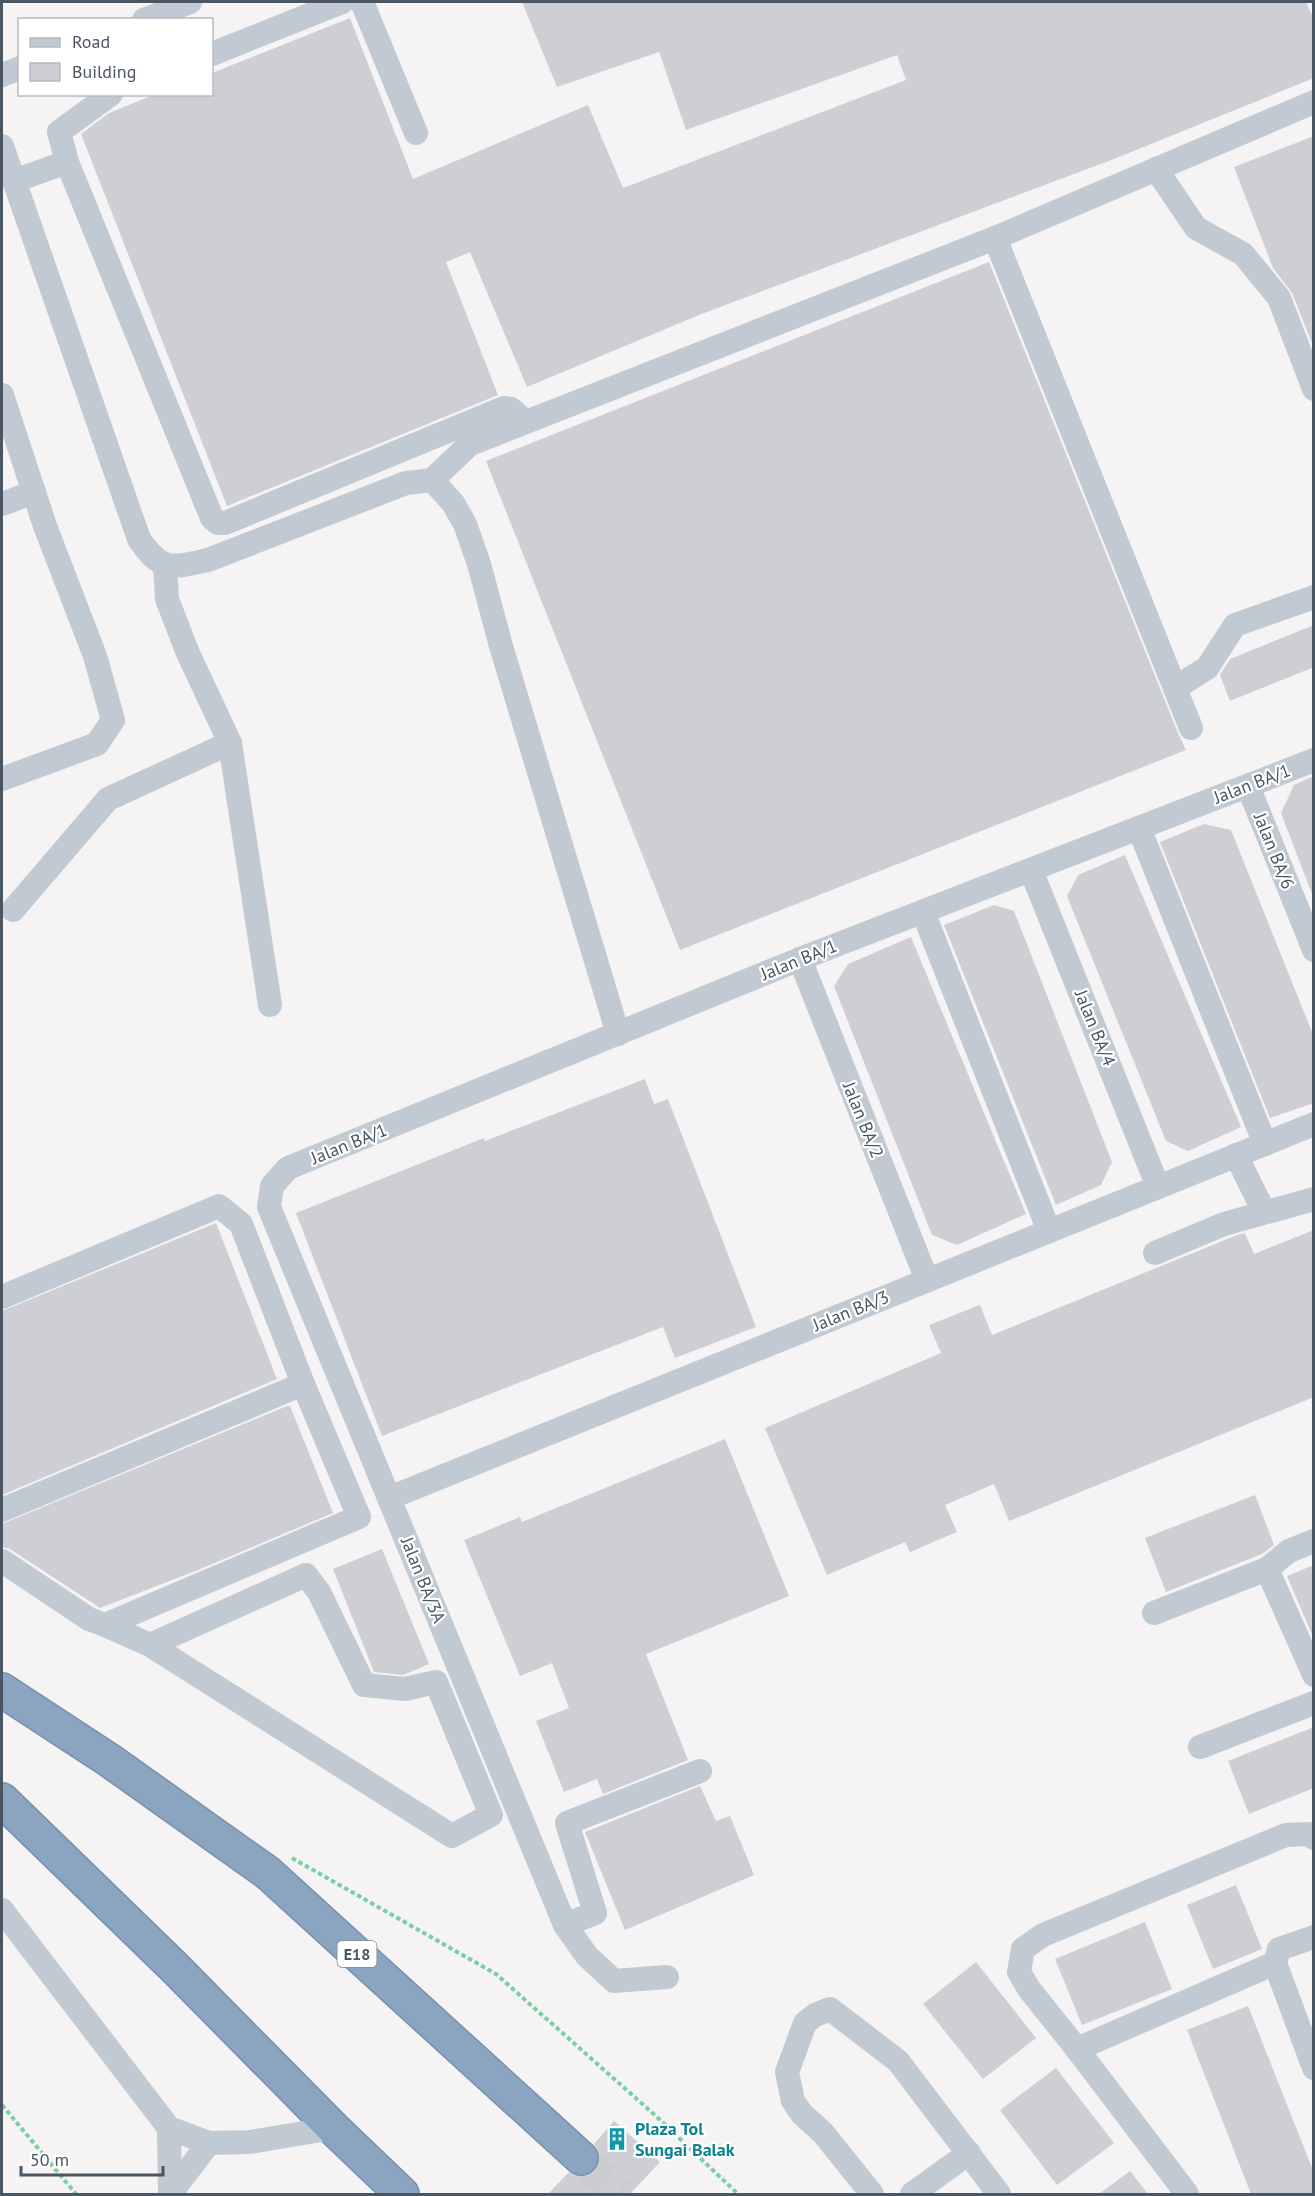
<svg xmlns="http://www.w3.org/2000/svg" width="1315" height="2196" font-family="'PT Sans',sans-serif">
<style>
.building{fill:#cdcfd5}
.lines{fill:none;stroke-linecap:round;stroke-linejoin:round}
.highway-tunnel{stroke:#caccce;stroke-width:33;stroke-dasharray:33 16;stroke-linecap:butt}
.highway-casing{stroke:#7690ad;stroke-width:36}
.path{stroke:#7ad0a6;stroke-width:4;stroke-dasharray:4.5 3;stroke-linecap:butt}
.minor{stroke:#c1cad2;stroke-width:24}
.highway{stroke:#8ba5c1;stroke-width:33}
.labels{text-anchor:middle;stroke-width:4.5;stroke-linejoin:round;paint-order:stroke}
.shield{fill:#fff;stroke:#808990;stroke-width:1.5}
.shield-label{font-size:16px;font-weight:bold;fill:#4a5661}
.street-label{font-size:18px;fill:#4a5661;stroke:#fff}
.culture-label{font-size:18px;font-weight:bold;fill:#0d838f;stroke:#fff;text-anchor:start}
</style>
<rect width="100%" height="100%" fill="#f5f3f3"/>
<g class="building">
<path d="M522,2H1306L1314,19V78L1114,159L699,315L527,387L470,252L446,262L498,395L227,506L81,134L109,113L156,94H212V73L350,18L413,179L588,105L623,188L906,80L897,55L686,130L659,52L557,87Z"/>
<path d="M1314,136V348L1292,293L1273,268L1234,167Z"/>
<path d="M989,262L1178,733L1186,750L680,950L486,461Z"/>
<path d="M1314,625V667L1230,701L1220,675L1230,659Z"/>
<path d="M1314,776V894H1312L1281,813L1294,785Z"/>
<path d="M1204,824L1231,830L1314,1037V1103L1270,1118L1160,842Z"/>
<path d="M1125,855L1241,1127L1188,1151L1166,1141L1067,896L1078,875Z"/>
<path d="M994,905L1014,911L1112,1162L1101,1185L1056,1205L944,925Z"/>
<path d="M911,937L1026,1214L957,1245L932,1235L834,986L848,964Z"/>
<path d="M645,1079L654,1104L668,1099L756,1327L675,1358L663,1327L382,1436L296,1213L484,1138L485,1141Z"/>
<path d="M216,1223L277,1379L2,1495V1311Z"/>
<path d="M1314,1230V1397L1009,1521L994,1484L945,1505L957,1532L910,1552L905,1542L827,1575L765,1428L941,1353L929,1325L980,1305L992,1335L1237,1235L1245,1233L1254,1254Z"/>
<path d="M287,1406H290L333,1513L198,1570L100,1608L10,1549L2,1547V1524Z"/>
<path d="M725,1439L789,1596L646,1654L688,1760L603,1794L597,1779L564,1792L536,1721L569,1708L552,1663L520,1676L464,1540L520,1517L522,1522Z"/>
<path d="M1255,1495L1274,1545L1262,1554L1166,1592L1145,1538Z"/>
<path d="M382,1549L429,1664L403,1675L374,1672L333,1569Z"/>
<path d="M1314,1565V1639L1287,1576Z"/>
<path d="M1314,1727V1788L1249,1814L1228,1761Z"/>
<path d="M700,1786L716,1821L730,1816L754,1875L625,1930L585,1832Z"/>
<path d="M1236,1885L1262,1949L1213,1969L1187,1905Z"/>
<path d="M1145,1922L1172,1989L1082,2025L1055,1959Z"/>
<path d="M976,1962L1036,2038L983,2079L923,2004Z"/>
<path d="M1248,2006L1314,2173V2194H1251L1187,2030Z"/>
<path d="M1056,2068L1114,2143L1057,2185L1000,2110Z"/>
<path d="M614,2121L660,2162L630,2194H548L569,2172L576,2176H586L595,2170L599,2161V2153L594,2144Z"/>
<path d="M1130,2171L1148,2194H1099Z"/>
</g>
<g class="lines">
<path class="highway-tunnel" d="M581,2158L620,2194"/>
<g class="highway-casing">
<g id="highway">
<path d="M2,1690L109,1760L268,1873L581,2158"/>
<path d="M2,1800L174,1967L333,2128L402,2194"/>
</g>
</g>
<g class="path">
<path d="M292,1858L496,1974L657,2117L738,2194"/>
<path d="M2,2105L76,2194"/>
</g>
<g class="minor">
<path d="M362,2L416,133"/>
<path d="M144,20L190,2"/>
<path d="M212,54L342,2"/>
<path d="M2,75L20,68"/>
<path d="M2,146L139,539C161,572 172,568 208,560L406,483L432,480L453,503L465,524L479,564L501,646L618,1034"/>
<path d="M67,162L59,132L111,94"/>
<path d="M1156,169L1196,228L1243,254L1279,298L1314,389"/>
<path d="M14,181L67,162L212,518L218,523H225L504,408L511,409L526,422"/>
<path d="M995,238L1191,728"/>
<path d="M2,395L45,526L95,656L113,720L97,744L2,779"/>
<path d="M432,480L470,444L995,238L1314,102"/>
<path d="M2,504L34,492"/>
<path d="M165,565L167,599L187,651L230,743L270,1005"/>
<path d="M1175,688L1207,668L1235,625L1314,597"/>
<path d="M1248,786L1314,950"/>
<path d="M1139,828L1265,1144"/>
<path d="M1031,870L1158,1187"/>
<path d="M13,910L108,799L230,743"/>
<path d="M923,912L1049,1231"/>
<path d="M800,959L927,1280"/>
<path d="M1236,1155L1264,1212"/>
<path d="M1155,1253L1224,1224L1314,1199"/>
<path d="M2,1297L219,1206L241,1224L303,1384L359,1517L105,1625L89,1619L2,1561"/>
<path d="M389,1498L1314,1124"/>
<path d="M2,1510L303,1384"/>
<path d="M1314,1541L1289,1551L1267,1569L1314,1675"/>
<path d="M1154,1613L1267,1569"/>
<path d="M105,1625L150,1645L452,1836L491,1815L436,1682L405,1689L364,1685L319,1592L306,1575L150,1645"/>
<path d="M1200,1747L1314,1703"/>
<path d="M2,1910L169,2128L209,2143L250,2142L333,2128"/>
<path d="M565,1925L595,1913L567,1823L700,1771"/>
<path d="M1314,1937L1279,1949L1275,1963L1314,2068"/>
<path d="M667,1977L614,1981L587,1956L565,1925L269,1207L272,1186L288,1168L800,959L1314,760"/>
<path d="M1077,2049L1275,1963"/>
<path d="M169,2128L170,2194"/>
<path d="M170,2194L209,2143"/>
<path d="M872,2194L823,2133L802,2114L793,2101L787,2072L805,2023L815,2015L830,2009L898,2061L999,2194"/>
<path d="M912,2194L969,2153"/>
<path d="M1187,2194L1077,2049L1029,1989L1019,1972L1023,1949L1043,1935L1286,1835L1308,1834L1314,1838"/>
</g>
<use href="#highway" class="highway"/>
</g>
<defs>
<g id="building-bare" transform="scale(1.8)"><path d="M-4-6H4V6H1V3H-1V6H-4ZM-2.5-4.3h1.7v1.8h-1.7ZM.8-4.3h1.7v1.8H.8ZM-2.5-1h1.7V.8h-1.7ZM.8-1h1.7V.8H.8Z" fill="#0f9aa8" stroke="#fff" stroke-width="2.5" paint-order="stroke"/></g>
</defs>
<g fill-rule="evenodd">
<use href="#building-bare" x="617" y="2139"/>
</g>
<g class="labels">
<rect class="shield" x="337.5" y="1941" width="39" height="26" rx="4.5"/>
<g class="shield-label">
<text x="357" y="1960">E18</text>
</g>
<g class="street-label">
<text transform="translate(1252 784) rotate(-21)" y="6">Jalan BA/1</text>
<text transform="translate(1274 851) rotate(68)" y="6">Jalan BA/6</text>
<text transform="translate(799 960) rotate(-22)" y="6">Jalan BA/1</text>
<text transform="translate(1095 1028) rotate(68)" y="6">Jalan BA/4</text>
<text transform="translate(863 1120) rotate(68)" y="6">Jalan BA/2</text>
<text transform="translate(349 1144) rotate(-22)" y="6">Jalan BA/1</text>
<text transform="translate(851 1311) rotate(-22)" y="6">Jalan BA/3</text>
<text transform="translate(423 1580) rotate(68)" y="6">Jalan BA/3A</text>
</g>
<g class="culture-label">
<text x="635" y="2135">Plaza Tol<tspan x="635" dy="21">Sungai Balak</tspan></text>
</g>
</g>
<rect width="1315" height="2196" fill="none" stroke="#4a5661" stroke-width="6"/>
<rect x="18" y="18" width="195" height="78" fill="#ffffff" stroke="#b7bbc0" stroke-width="1.5"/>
<rect x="30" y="38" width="30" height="9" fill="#c1cad2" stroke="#b7bbc0" stroke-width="1.5"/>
<text x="72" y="48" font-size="18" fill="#4a5661">Road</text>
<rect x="30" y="63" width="30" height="18" fill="#cdcfd5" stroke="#b7bbc0" stroke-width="1.5"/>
<text x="72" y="78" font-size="18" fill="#4a5661">Building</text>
<path d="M21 2166v9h142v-9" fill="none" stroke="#4a5661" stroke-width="3"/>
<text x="30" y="2166" font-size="18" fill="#4a5661" stroke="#ffffff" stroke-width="4.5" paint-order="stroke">50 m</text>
</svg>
